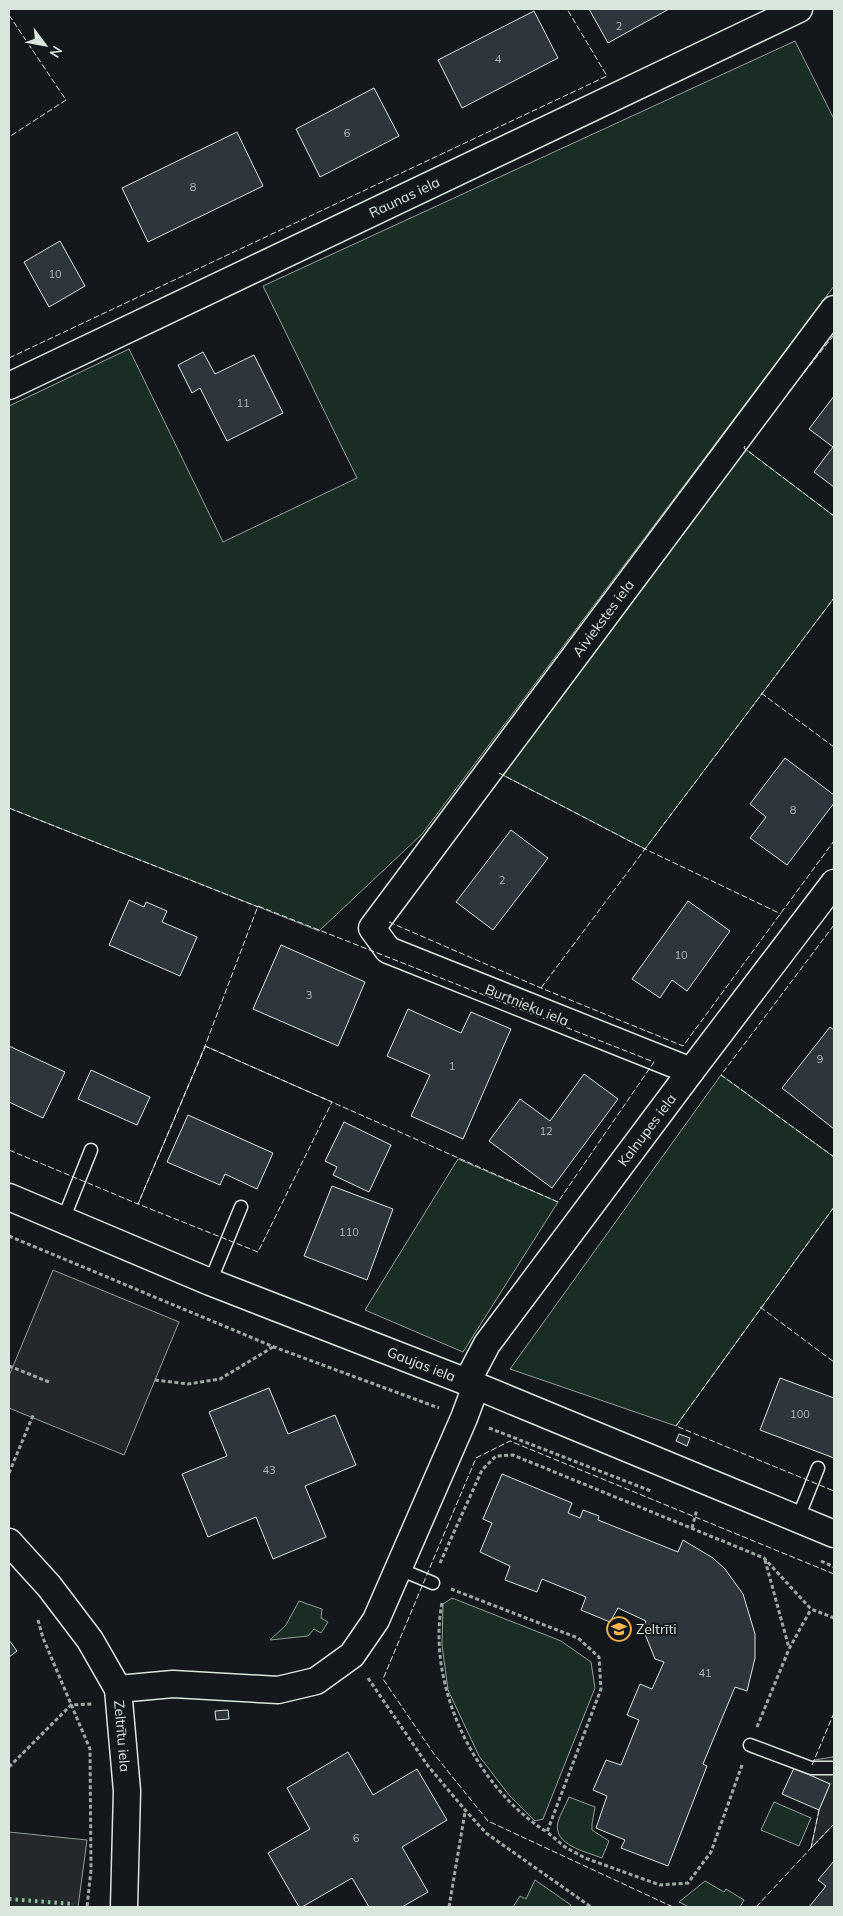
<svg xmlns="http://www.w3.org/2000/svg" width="843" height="1916" font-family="Mulish,sans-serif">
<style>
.green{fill:#1a2d24;stroke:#939e99}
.parking{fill:#24282b;stroke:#939e99}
.building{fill:#2c363c;stroke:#d8e6dc}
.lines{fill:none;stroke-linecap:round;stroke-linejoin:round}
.lane-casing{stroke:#d8e6dc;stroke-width:15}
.street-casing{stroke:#d8e6dc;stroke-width:29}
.path{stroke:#9da8a2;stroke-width:3;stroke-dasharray:4 2.5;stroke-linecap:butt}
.lane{stroke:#14181c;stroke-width:12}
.street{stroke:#14181c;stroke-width:26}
.hedge{stroke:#8ac095;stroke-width:4;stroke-dasharray:2.5 4;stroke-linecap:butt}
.fence{stroke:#d8e6dc;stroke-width:1;stroke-dasharray:6 2.5;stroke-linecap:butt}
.labels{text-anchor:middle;stroke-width:4;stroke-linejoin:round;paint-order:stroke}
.number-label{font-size:11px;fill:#adbab4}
.street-label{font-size:14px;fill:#d8e6dc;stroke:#14181c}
.poi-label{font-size:14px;fill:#d8e6dc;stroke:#14181c;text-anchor:start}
</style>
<rect width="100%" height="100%" fill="#14181c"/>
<g class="green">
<path d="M795,41L834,119V286L422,834L319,931L9,808V406L129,349L223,542L357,478L263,286Z"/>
<path d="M744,448L834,516V598L645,849L497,772Z"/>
<path d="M721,1075L834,1157V1207L676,1426L510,1369Z"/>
<path d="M458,1159L558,1202L463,1352L365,1310Z"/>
<path d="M452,1598L561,1641L591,1662L595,1688L543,1819L535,1821L509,1795L479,1756L448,1690L442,1645L443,1604Z"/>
<path d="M299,1601L322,1609L321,1618L328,1622L321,1633L314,1629L308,1636L270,1640L286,1625Z"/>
<path d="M569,1797L595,1807L592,1824V1830L609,1841L602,1858C587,1852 552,1845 558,1822C560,1814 566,1805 569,1797Z"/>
<path d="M774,1802L811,1818L799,1846L761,1830Z"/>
<path d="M535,1880L571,1905L569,1907H513L520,1896L526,1899Z"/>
<path d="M705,1881L724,1892L726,1889L744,1900L740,1907H689L679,1902Z"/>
</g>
<g class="parking">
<path d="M53,1270L179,1322L124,1455L9,1408V1376Z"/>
<path d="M834,1755V1824L811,1848L819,1810L830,1784L809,1775L811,1768L814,1760L833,1757Z"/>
<path d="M9,1832L87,1840L78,1907H9Z"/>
</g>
<g class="building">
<path d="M589,9H669L608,43Z"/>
<path d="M534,11L558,58L462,108L438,60Z"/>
<path d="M374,88L399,136L320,177L296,129Z"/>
<path d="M237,132L263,186L148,242L122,188Z"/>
<path d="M60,241L85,286L49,307L24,262Z"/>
<path d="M203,352L215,374L254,355L283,413L227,441L200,388L192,393L178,365Z"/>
<path d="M834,396V487L814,472L833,447L809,429Z"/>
<path d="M785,758L834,795V803L787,865L750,838L766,817L750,804Z"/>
<path d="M511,830L548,858L493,930L456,902Z"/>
<path d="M129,900L144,907L146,902L167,911L162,922L197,937L180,976L109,945Z"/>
<path d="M688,901L730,931L687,991L672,980L660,998L632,979Z"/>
<path d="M281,945L365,982L338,1046L253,1009Z"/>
<path d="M408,1009L461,1033L471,1012L511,1029L463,1139L411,1116L430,1075L387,1056Z"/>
<path d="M830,1027L834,1030V1129L782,1088Z"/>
<path d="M9,1046L65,1072L43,1118L9,1102Z"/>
<path d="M91,1070L150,1097L137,1125L78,1099Z"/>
<path d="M584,1074L618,1099L552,1188L489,1141L520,1099L550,1121Z"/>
<path d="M188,1115L273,1153L257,1189L225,1174L220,1185L167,1162Z"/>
<path d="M344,1122L391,1145L369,1192L333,1175L337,1167L325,1161Z"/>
<path d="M332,1186L393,1209L367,1280L304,1256Z"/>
<path d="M780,1378L834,1398V1458L760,1430Z"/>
<path d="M269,1388L288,1434L335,1415L356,1465L305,1486L326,1537L273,1559L256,1517L208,1537L182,1474L227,1456L209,1412Z"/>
<path d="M679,1434L690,1438L687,1446L676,1441Z"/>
<path d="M502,1474L572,1503L568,1513L580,1518L583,1510L599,1516L598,1520L678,1552L683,1540L713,1558L725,1569L743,1594L755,1634V1658L747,1691L735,1687L703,1764L707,1766L668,1866L621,1848L625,1840L596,1828L607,1796L593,1790L606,1760L621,1765L639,1720L627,1715L640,1684L652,1689L664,1662L655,1659L643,1629L646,1621L618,1608L610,1622L581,1610L586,1597L542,1579L537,1592L505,1580L510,1566L480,1552L492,1523L483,1519Z"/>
<path d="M9,1640L17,1651L9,1657Z"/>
<path d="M228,1710L229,1719L216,1720L215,1711Z"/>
<path d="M348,1752L373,1795L417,1769L447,1820L402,1847L428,1892L402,1907H369L352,1878L302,1907H299L268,1853L310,1829L287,1788Z"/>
<path d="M794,1768L830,1784L819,1810L782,1794Z"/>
<path d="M834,1861V1907H809L826,1886L818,1880Z"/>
</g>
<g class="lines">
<g class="lane-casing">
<g id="lane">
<path d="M63,1220L91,1150"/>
<path d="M210,1282L241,1207"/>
<path d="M798,1518L818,1468"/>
<path d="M399,1569L433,1583"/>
<path d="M750,1745L811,1768H834"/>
</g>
</g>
<g class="street-casing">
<g id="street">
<path id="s1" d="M9,386L799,9"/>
<path id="s2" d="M691,1071L388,950L372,928L834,309"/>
<path id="s3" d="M9,1197L210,1282L467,1382L834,1534"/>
<path id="s4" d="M467,1382L487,1344L691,1071L834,883"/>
<path id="s5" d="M9,1542L49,1586L90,1640L118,1689L127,1791L124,1907"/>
<path d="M118,1689L173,1684L278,1690L316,1681L352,1655L376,1620L464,1418L476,1386"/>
</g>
</g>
<g class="path">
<path d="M9,1236L274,1347L439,1408"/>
<path d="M9,1366L49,1382"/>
<path d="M155,1380L188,1384L220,1379L273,1347"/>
<path d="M489,1428L651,1491"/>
<path d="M9,1473L34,1413"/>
<path d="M692,1528L697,1509"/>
<path d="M765,1560L789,1648"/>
<path d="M821,1561L834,1567"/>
<path d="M440,1563L482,1470L496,1456L513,1455L764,1558L811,1609L834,1618"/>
<path d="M451,1589L578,1638L599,1657L601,1689L547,1832L565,1847L585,1858L660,1885L688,1883L711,1852L742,1765"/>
<path d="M442,1603C426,1686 476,1788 547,1832"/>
<path d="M38,1620L43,1638L90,1749L91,1870L87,1907"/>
<path d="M368,1678L428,1766L466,1811L486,1833L591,1907"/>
<path d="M757,1727L789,1649L811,1609"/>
<path d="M9,1767L71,1705L93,1704"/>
<path d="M449,1907L465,1812"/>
</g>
<use href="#lane" class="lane"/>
<use href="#street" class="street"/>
<path class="hedge" d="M9,1899L74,1904"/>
<g class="fence">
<path d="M9,15L66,100L9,137"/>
<path d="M9,358L607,76L567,9"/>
<path d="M788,393L834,335"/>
<path d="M745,446L744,448L834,516"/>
<path d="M761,693L834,747"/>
<path d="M499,773L645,849L834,598"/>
<path d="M9,808L258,907"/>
<path d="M258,906L654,1062L558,1202L205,1046Z"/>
<path d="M389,922L541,988L683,1046L834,841"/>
<path d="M834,925L721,1075L834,1157"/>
<path d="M541,988L645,849L781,914"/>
<path d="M205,1046L332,1102L258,1252L138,1204Z"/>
<path d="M9,1150L138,1204L206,1045"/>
<path d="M834,1207L676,1426L834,1491"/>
<path d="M760,1307L834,1362"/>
<path d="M812,1765L834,1713"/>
<path d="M819,1810L811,1848L834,1824"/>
<path d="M673,1907L488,1821L434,1754L383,1679L476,1458L510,1441L834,1574"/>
<path d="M756,1907L811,1848"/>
</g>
</g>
<defs>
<g id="school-ring" transform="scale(1.25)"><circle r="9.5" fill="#14181c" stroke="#ffb74d" stroke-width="1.5"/><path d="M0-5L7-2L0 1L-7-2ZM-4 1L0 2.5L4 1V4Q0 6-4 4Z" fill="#ffb74d"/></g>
</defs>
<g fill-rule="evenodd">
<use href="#school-ring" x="619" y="1629"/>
</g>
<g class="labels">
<g class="number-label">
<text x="619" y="30">2</text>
<text x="498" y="63">4</text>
<text x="347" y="137">6</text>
<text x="193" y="191">8</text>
<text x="55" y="278">10</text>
<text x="243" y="407">11</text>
<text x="793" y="814">8</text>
<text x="502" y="884">2</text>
<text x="681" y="959">10</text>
<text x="309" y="999">3</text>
<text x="820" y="1063">9</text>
<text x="452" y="1070">1</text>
<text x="546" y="1135">12</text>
<text x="349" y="1236">110</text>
<text x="800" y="1418">100</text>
<text x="269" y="1474">43</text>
<text x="705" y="1677">41</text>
<text x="356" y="1842">6</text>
</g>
<g class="street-label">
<text dy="5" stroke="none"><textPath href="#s1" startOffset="438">Raunas iela</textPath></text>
<text dy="5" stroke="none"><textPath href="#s2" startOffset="740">Aiviekstes iela</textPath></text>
<text transform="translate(527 1005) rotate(22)" y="5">Burtnieku iela</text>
<text dy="5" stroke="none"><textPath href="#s4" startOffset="310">Kalnupes iela</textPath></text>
<text dy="5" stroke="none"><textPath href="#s3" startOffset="445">Gaujas iela</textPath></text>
<text dy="5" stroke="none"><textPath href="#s5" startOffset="231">Zeltrītu iela</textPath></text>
</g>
<g class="poi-label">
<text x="636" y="1634">Zeltrīti</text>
</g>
</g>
<rect width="843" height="1916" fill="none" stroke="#d8e6dc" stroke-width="20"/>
<g transform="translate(45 45) rotate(122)" stroke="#14181c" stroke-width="4" paint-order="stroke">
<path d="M0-4L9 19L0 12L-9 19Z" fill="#d8e6dc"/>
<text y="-8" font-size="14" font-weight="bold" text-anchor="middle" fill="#d8e6dc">N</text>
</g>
</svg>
